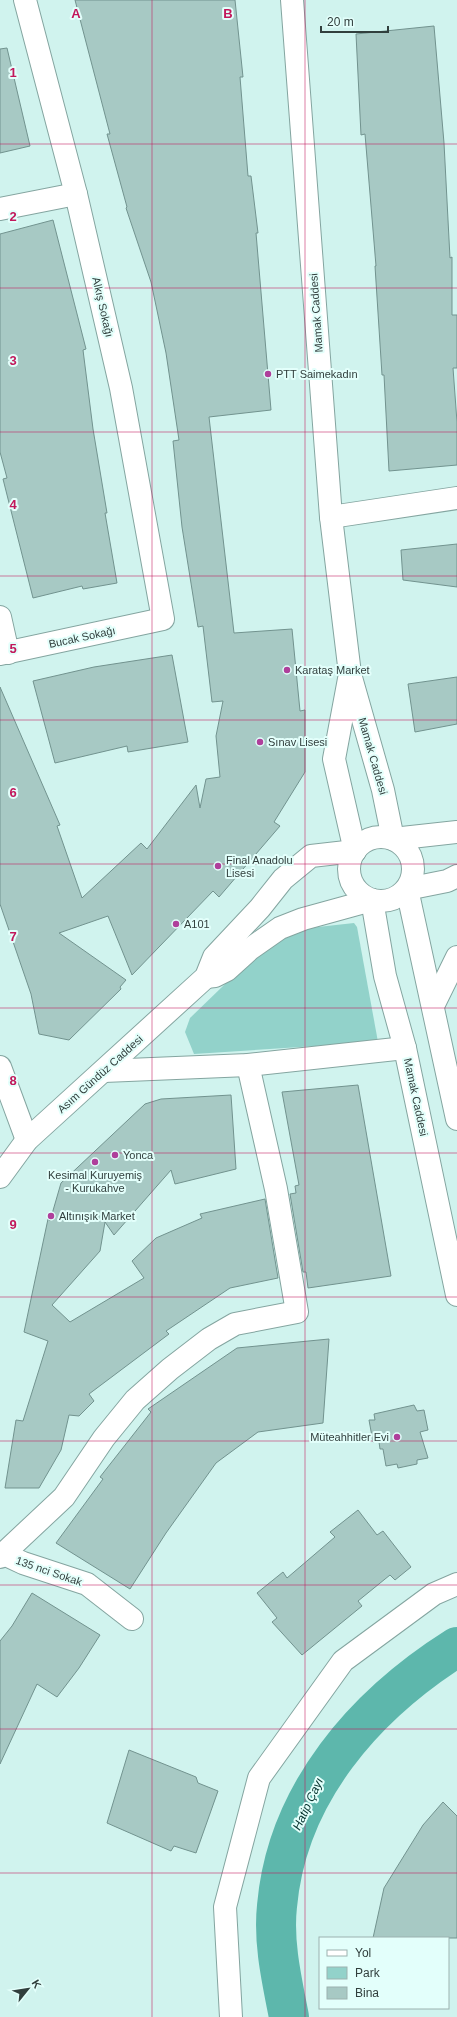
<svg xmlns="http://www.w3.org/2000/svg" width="457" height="2017" font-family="Helvetica,sans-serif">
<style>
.green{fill:#92d2ca}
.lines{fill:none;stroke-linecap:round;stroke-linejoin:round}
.river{stroke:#5db7ac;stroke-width:40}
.building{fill:#a7c9c4;stroke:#72938f}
.minor-casing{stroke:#84a5a0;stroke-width:24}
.major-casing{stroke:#84a5a0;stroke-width:24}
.minor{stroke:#fff;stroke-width:22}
.major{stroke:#fff;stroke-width:22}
.grid{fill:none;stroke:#c2185b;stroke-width:1;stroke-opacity:0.55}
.poi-dot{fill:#af3f9b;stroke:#e3fffb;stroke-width:1.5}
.labels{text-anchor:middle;stroke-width:4;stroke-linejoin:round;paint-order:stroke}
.street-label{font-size:11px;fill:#313f3d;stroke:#e3fffb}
.poi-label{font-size:11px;fill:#313f3d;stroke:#e3fffb;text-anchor:start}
.water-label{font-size:12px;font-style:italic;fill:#04322d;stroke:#e3fffb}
.grid-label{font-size:13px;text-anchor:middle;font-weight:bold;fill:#c2185b;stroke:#e3fffb;stroke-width:4;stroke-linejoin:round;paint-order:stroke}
</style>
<rect width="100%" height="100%" fill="#d0f3ee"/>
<path class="green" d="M354,923L357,927L378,1042L194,1054L185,1032L190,1018L258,952L300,929Z"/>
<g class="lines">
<path class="river" d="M289,2017C282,1981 273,1943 277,1906C287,1793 365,1705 457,1647"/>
</g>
<g class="building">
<path d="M75,0H235L243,77H240L248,176H251L258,233H256L271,410L209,417L234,633L292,629L300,711L305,710V772L274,822L280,826L219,897L213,891L132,975L108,916L59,933L126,980L120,987L121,989L69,1040L39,1034L31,994L0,904V687L60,825L57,826L82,898L141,843L147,849L196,785L200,808L206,779L220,777L216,736L223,701L212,702L203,626L198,627L182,527L173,441L179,440L166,353L151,282L126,208L127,207L107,134H110Z"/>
<path d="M434,26L444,143L450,258L452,257V315H457V368H453L457,422V465L389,471L384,375H382L375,266H376L365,134L361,135L356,34Z"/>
<path d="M7,48L30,146L0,153V49Z"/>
<path d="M53,220L86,349L83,350L93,429L107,513H105L117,583L83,589L82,586L33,598L3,479L7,478L0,452V234Z"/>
<path d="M457,544V587L403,580L401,550Z"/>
<path d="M172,655L188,742L128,752L127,746L55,763L33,681L94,667Z"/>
<path d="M457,677V724L415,732L408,684Z"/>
<path d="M358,1085L391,1276L308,1288L306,1272H303L290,1194L296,1193L295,1186L299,1185L282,1092Z"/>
<path d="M231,1095L236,1169L175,1184L171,1170L114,1235L105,1222L100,1251L52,1305L70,1322L144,1278L132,1261L156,1238L202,1218L200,1214L265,1199L278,1278L230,1288L166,1331L169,1334L89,1394L94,1401L79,1416L69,1415L61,1450L39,1488H5L16,1420L23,1421L48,1341L24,1332L48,1219L50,1221L61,1183L145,1104L161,1099Z"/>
<path d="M329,1339L323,1423L258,1432L216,1463L166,1533L130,1589L56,1543L103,1479L100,1477L151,1412L148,1409L237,1348Z"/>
<path d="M414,1405L417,1411L424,1410L428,1430L420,1432L428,1458L417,1460V1464L398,1468L397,1464L386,1466L383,1449H380L379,1442H373L369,1420H375L374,1414Z"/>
<path d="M358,1510L377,1535L383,1531L411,1567L395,1580L390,1575L358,1601L362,1606L302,1655L272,1622L277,1618L257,1593L283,1572L287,1578L335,1537L330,1532Z"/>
<path d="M32,1593L100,1635L79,1668L57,1697L37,1684L0,1764V1641L12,1626Z"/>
<path d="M129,1750L196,1777L198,1783L218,1791L196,1853L174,1846L171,1851L107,1823Z"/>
<path d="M443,1802L457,1816V1938H373L384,1888L423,1825Z"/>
</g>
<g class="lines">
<g class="minor-casing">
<g id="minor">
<path d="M0,209L76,194"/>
<path d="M331,517L457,498"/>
<path d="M0,617L8,653"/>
<path d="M0,654L163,619L121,388L76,194L25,0"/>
<path d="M393,839L457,832"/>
<path d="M407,889L447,881L457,876"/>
<path d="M206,977L215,976L227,970L250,949L280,928L303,919L372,900"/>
<path d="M0,1067L27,1140"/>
<path d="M104,1071L248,1065L405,1048"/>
<path d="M0,1177L27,1140L206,977L214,957L260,908L283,879L311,856L355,851"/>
<path d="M4,1554L23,1563L87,1584L132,1619"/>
<path d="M0,1557L64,1497L104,1438L135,1400L170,1369L209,1339L235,1324L297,1312L276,1189L248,1065"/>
<path d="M231,2017L225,1907L259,1778L343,1661L434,1594L457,1584"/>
</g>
</g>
<g class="major-casing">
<g id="major">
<path d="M292,0L331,517L350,674L383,790L393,839"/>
<path d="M349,679L334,759L355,851"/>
<circle cx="381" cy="869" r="32"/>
<path d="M407,889L457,1119"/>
<path d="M372,900L385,976L405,1048L457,1295"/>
<path d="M433,1006L457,957"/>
</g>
</g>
<use href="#minor" class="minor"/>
<use href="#major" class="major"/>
</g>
<path class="grid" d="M152,0V2017M305,0V2017M0,144H457M0,288H457M0,432H457M0,576H457M0,720H457M0,864H457M0,1008H457M0,1153H457M0,1297H457M0,1441H457M0,1585H457M0,1729H457M0,1873H457"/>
<g class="poi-dot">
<circle cx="268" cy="374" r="4"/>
<circle cx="287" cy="670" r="4"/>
<circle cx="260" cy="742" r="4"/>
<circle cx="218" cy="866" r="4"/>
<circle cx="176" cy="924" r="4"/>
<circle cx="115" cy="1155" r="4"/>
<circle cx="95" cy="1162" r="4"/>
<circle cx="51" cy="1216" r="4"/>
<circle cx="397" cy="1437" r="4"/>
</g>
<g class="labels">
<g class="street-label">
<text transform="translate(103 307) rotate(77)" y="4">Alkış Sokağı</text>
<text transform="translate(316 313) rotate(-94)" y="4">Mamak Caddesi</text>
<text transform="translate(82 637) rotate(-12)" y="4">Bucak Sokağı</text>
<text transform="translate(373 756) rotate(74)" y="4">Mamak Caddesi</text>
<text transform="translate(100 1074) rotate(-42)" y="4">Asım Gündüz Caddesi</text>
<text transform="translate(416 1097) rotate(78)" y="4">Mamak Caddesi</text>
<text transform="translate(49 1571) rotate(19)" y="4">135 nci Sokak</text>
</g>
<g class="poi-label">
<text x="276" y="378">PTT Saimekadın</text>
<text x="295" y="674">Karataş Market</text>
<text x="268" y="746">Sınav Lisesi</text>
<text x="226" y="864">Final Anadolu<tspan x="226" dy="13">Lisesi</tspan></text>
<text x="184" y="928">A101</text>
<text x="123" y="1159">Yonca</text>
<text x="95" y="1179" text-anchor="middle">Kesimal Kuruyemiş<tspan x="95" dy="13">- Kurukahve</tspan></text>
<text x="59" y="1220">Altınışık Market</text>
<text x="389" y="1441" text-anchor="end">Müteahhitler Evi</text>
</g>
<g class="water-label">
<text transform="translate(308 1804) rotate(-65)" y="4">Hatip Çayı</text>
</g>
</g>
<g class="grid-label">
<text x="76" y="18">A</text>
<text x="228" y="18">B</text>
<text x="13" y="77">1</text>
<text x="13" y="221">2</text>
<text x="13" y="365">3</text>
<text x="13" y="509">4</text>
<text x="13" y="653">5</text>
<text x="13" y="797">6</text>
<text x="13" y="941">7</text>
<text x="13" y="1085">8</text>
<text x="13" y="1229">9</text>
</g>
<rect x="319" y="1937" width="130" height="72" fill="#e3fffb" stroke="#9cb2af"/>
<rect x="327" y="1950" width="20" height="6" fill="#ffffff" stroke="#9cb2af"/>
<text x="355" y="1957" font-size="12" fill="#313f3d">Yol</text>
<rect x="327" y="1967" width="20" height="12" fill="#92d2ca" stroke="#9cb2af"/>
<text x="355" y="1977" font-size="12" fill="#313f3d">Park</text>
<rect x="327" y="1987" width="20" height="12" fill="#a7c9c4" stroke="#9cb2af"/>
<text x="355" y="1997" font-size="12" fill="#313f3d">Bina</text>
<g transform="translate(28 1989) rotate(60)" stroke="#e3fffb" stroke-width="3" paint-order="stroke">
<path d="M0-3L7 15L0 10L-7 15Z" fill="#313f3d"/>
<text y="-6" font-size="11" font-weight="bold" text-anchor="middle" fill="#313f3d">K</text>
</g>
<path d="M321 26v6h67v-6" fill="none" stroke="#313f3d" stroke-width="2"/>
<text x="327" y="26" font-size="12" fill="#313f3d" stroke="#e3fffb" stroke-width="3" paint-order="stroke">20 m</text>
</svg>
